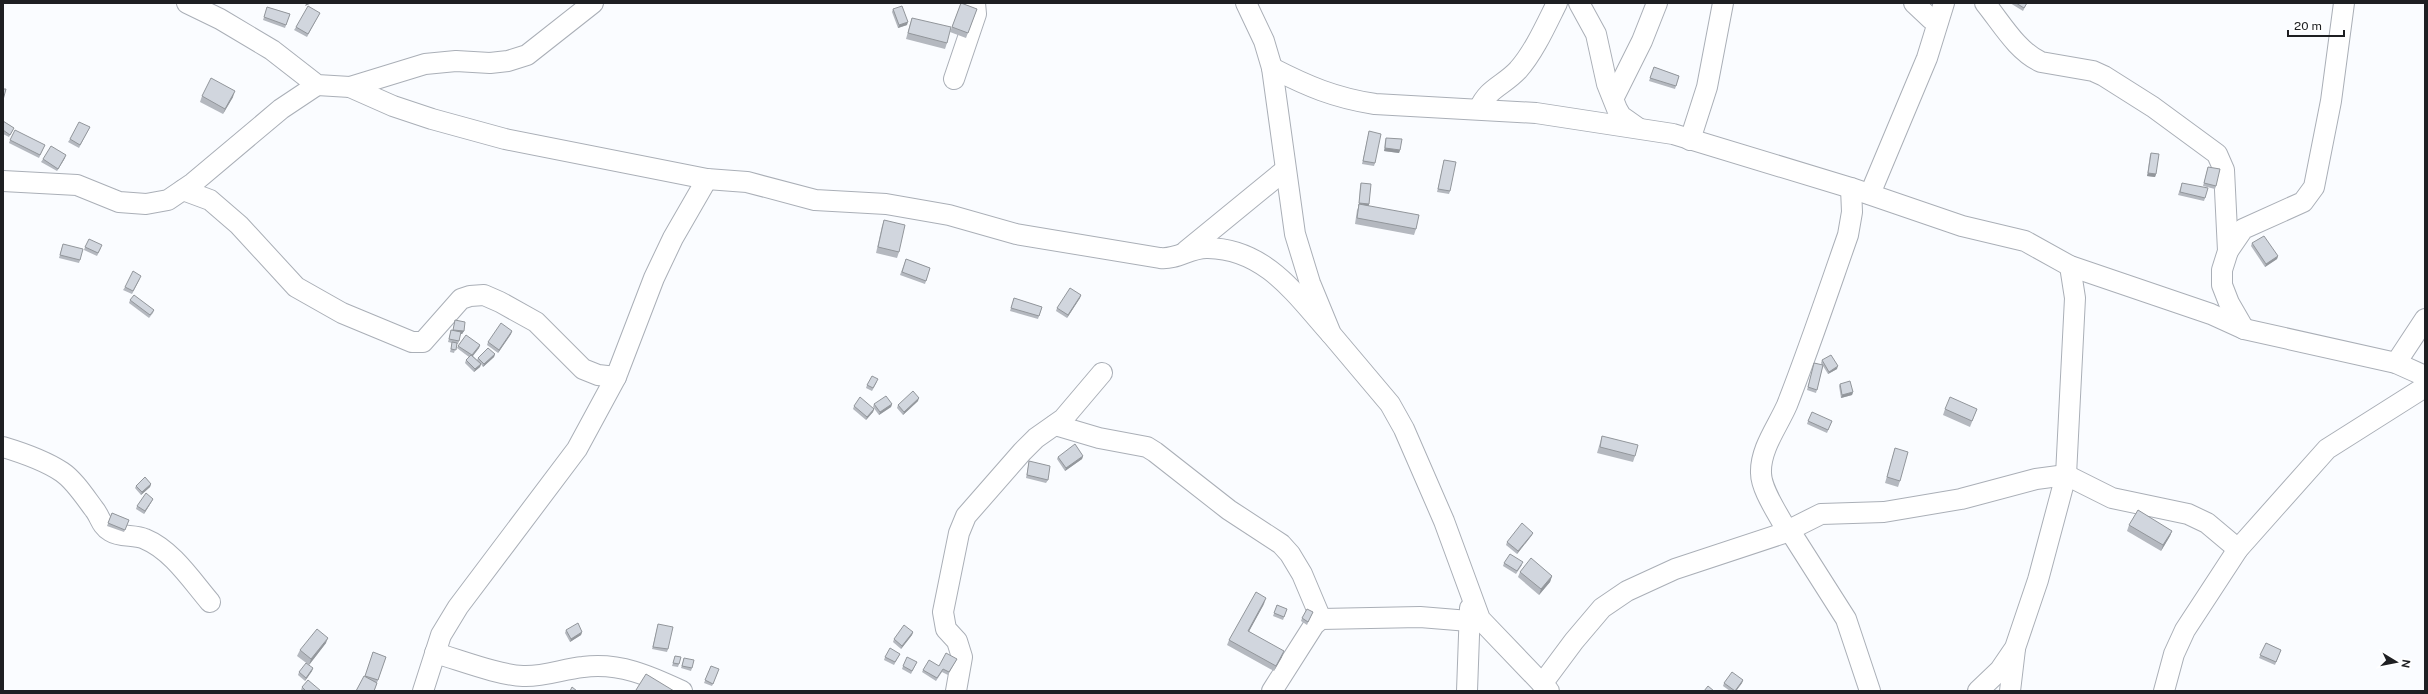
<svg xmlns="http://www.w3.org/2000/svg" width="2428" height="694" font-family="'Public Sans',sans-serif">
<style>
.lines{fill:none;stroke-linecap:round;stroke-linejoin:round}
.street-casing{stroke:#aaafb7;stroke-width:22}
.street{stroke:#fff;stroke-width:20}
.wall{fill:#b4b8bf}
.shaded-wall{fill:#92969b}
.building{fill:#d1d6de;stroke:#92969b}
</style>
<rect width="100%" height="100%" fill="#fafcff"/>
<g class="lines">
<g class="street-casing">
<g id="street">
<path d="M187,3L220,19L272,50L317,85L350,87L393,106L432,119L505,139L707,179L747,182L815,200L886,204L949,215L1016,234L1160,258C1177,260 1191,247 1208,248C1266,249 1296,295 1331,334"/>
<path d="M1246,3L1264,41L1272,68L1295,234L1310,283L1331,334L1390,404L1404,429L1444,521L1480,619L1549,691"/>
<path d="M1579,3L1596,34L1607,84L1617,109L1621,116L1638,128"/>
<path d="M1914,3L1931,19L1938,21"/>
<path d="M1985,3C2002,24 2017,51 2041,62L2093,71L2104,76L2153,107L2217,154L2224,170L2228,251L2222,270V285L2229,303L2244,329"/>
<path d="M1272,68C1307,86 1335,98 1375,104L1536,113L1673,134L1851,188L1962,226L2025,241L2070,266L2211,314L2244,329L2396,363L2425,376"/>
<path d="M954,79L976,14L975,3"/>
<path d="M350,87L425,64L456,61L490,63L508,61L527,55L593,3"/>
<path d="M1614,97L1642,41L1657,3"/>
<path d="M1479,109C1488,88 1503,86 1518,70C1534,52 1546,25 1557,3"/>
<path d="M1690,140L1707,87L1723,3"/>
<path d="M3,181L77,185L119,202L146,204L168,200L193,183L281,109L317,85"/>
<path d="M1851,188L1852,212L1848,235C1828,292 1809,349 1787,405C1778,426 1760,449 1761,473C1761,490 1779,515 1787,531H1790L1846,619L1870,691"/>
<path d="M183,190L210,200L239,225L296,287L342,313L412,342H423L461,299L470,296L484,295L500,302L536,322L583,369L598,375L616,377"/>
<path d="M1870,194L1927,58L1944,3"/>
<path d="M1186,251L1285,170"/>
<path d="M2228,251L2243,229L2303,202L2314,187L2331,101L2344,3"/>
<path d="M2396,363L2425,319"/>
<path d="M1055,425L1099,438L1147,447L1155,452L1229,510L1281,544L1290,554L1302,574L1321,619"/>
<path d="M3,447C23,453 44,460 62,472C74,480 85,497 94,509C100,516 101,526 110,531C121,538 134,534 145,539C172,550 192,581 210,602"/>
<path d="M1787,531L1821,514L1884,512L1961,499L2036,479L2066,475L2112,498L2188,514L2207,523L2238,549"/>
<path d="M435,653C460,660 498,675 523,676C544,677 563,669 583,667C619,662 650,676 682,691"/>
<path d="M1542,684L1574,641L1602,608L1627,591L1675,569L1790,531"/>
<path d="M423,691L441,635L458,607L577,449L616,377L654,278L673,238L707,179"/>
<path d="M956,691L962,657L957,641L946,629L943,612L959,533L966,516L1022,452L1036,438L1063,419L1102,373"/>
<path d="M1272,691L1314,625L1321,619L1420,617L1469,621"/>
<path d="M1467,691L1470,608"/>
<path d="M1978,691L2000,670L2015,648L2038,580L2066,475L2075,298L2070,266"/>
<path d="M2010,691L2015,649"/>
<path d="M2164,691L2174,654L2185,630L2238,549L2327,449L2425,387"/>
</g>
</g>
<use href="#street" class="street"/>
</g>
<g class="wall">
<path d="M961,3L977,9L966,38L950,32Z"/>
<path d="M2010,3H2027L2023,11Z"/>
<path d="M267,7L290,14L285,28L263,20Z"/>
<path d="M893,9L907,25L898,28L892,12Z"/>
<path d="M320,13L307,37L294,30L296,27Z"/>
<path d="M912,18L947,43L945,49L906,39L910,24Z"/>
<path d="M1654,67L1679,76L1675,89L1649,81Z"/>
<path d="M202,96L233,97L223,114L200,102Z"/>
<path d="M3,121L14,128L9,137L3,134Z"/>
<path d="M90,127L79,148L68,142L70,139Z"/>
<path d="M1369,131L1375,163L1374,166L1362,164Z"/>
<path d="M1386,138L1400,150L1399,153L1384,151L1385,141Z"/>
<path d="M10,140L45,145L39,158L9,143Z"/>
<path d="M2151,153L2156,174L2155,177L2147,176L2150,155Z"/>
<path d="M65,158L57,171L41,162L43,159Z"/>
<path d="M1444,160L1450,191L1449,194L1437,192Z"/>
<path d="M2208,167L2216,186L2215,189L2203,186Z"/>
<path d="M1361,183L1369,204V206L1416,229L1414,235L1355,224L1357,210L1359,206L1360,186Z"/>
<path d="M2182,183L2205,198L2204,201L2178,195Z"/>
<path d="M884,220L899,252L897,258L876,253L882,226Z"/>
<path d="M2252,243L2278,256L2277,259L2265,267L2251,246Z"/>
<path d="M62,247L80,260L79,263L59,258Z"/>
<path d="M85,247L101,248L97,256L84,250Z"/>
<path d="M906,259L930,268L925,284L900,275Z"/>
<path d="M140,279L132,294L123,290L125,287Z"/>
<path d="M1081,295L1080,298L1067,318L1056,311L1057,308Z"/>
<path d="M1014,298L1042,307L1038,319L1010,311Z"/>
<path d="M130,300L154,310L153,313L149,318L129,303Z"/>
<path d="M455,320L464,331L462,334H460L459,341L458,344H457L454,353L450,352L452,343L448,342L451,330H453Z"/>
<path d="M512,331L511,334L498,353L487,345L488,342Z"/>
<path d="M480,345L479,348L473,356L477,360L478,358L495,354L494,357L483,367L481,364L480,367L474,372L465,363L466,360L469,357L457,348L458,346Z"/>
<path d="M1822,360L1837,369L1828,374L1823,366L1816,393L1807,390L1814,363L1822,365L1821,363Z"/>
<path d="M877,382L872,391L866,388L867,385Z"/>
<path d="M1840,384L1853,392L1852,395L1841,398L1839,386Z"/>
<path d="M918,401L903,415L897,408L898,405Z"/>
<path d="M874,404H892L891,407L879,415L873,407Z"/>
<path d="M854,406L874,409L873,412L866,420L853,409Z"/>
<path d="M1945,409H1977L1970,427L1943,415Z"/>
<path d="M1808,421H1832L1827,433L1807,424Z"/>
<path d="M1602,436L1635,456L1633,462L1597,453Z"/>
<path d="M1895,448L1900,481L1898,487L1885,483Z"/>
<path d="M1083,456L1082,459L1065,471L1057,459L1058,457Z"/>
<path d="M1029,461L1048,480L1046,483L1026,478Z"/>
<path d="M151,484L150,487L141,495L135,488L136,486Z"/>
<path d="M153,499L152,501L144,514L136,509L137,506Z"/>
<path d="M112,513L129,520L124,532L107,526Z"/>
<path d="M2129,525L2172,531L2170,536L2161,551L2127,531Z"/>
<path d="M1532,535L1517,554L1506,545L1507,542Z"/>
<path d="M1504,563L1522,565L1516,574L1503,566Z"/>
<path d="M1520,572L1552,576L1550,582L1539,595L1518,577Z"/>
<path d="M1264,604L1249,631L1282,657L1274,671L1227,645L1229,640Z"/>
<path d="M1277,605L1287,609L1283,620L1273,616Z"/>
<path d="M1313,612L1307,625L1301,621L1302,618Z"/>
<path d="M658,624L668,649L667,652L652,649Z"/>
<path d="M566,630L582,632L581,635L570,642L565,633Z"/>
<path d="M913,632L912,635L901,649L893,642L894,639Z"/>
<path d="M326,643L309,665L297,656L300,650Z"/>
<path d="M2266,643L2281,650L2275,665L2259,658Z"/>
<path d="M373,652L386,657L377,683L375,682L377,683L375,689L374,691H356L365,677Z"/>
<path d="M900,654L894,665L884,660L885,657Z"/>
<path d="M675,656L679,664L678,667L672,666Z"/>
<path d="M684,658L692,668L691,671L681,668Z"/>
<path d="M957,659L948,675L942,672L936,681L922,672L923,670L939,666Z"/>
<path d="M917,662L911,674L902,669L903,666Z"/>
<path d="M711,666L718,672L712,686L704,683Z"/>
<path d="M313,668L312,671L305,681L298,675L299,672Z"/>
<path d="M1743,680L1742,683L1736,691H1730L1723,686L1724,683Z"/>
<path d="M302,687L321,691H302L301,690Z"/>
</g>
<g class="shaded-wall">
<path d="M307,3H312L305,6L306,4Z"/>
<path d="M908,22L907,25L898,28L899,25Z"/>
<path d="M235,91L233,97L223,114L225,109Z"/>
<path d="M1385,148L1400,150L1399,153L1384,151Z"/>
<path d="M66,155L65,158L57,171L58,169Z"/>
<path d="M2148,173L2156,174L2155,177L2147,176Z"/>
<path d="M1359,203L1369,204L1368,207L1358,206Z"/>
<path d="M2278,256L2277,259L2265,267L2266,264Z"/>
<path d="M1081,295L1080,298L1067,318L1068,315Z"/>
<path d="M453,330L464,331L462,334L452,333Z"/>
<path d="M512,331L511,334L498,353L499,350Z"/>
<path d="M480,345L479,348L471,358L472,355Z"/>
<path d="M495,354L494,357L483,367L484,364Z"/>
<path d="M481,364L480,367L474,372L475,369Z"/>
<path d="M1838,366L1837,369L1828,374L1829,372Z"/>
<path d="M1853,392L1852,395L1841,398L1842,395Z"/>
<path d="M919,398L918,401L903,415L904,412Z"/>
<path d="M892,404L891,407L879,415L880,412Z"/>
<path d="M874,409L873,412L866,420L867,417Z"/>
<path d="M1083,456L1082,459L1065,471L1066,468Z"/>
<path d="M151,484L150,487L141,495L142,492Z"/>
<path d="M153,499L152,501L144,514L145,511Z"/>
<path d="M2172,531L2170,536L2161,551L2163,545Z"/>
<path d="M1533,533L1532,535L1517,554L1518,551Z"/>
<path d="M1552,576L1550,582L1539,595L1541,589Z"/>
<path d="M1266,598L1264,604L1246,637L1248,631Z"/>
<path d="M582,632L581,635L570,642L571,639Z"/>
<path d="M913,632L912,635L901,649L902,646Z"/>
<path d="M328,638L326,643L309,665L311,659Z"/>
<path d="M1284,651L1282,657L1274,671L1276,666Z"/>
<path d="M313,668L312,671L305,681L306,678Z"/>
<path d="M1743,680L1742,683L1736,691H1735Z"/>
</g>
<g class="building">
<path d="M961,3L977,9L968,33L952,27Z"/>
<path d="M2016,3H2027L2024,8Z"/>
<path d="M308,6L320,13L308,34L296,27Z"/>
<path d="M902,6L908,22L899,25L893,9Z"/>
<path d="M267,7L290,14L286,25L264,17Z"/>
<path d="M912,18L951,27L947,43L908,33Z"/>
<path d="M1654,67L1679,76L1676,86L1650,78Z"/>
<path d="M211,78L235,91L225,109L202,96Z"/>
<path d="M3,89H6L3,100Z"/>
<path d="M3,121L14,128L10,135L3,130Z"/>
<path d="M79,122L90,127L80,145L70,139Z"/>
<path d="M15,130L45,145L40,155L10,140Z"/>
<path d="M1369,131L1381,134L1375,163L1363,161Z"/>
<path d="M1386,138L1402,139L1400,150L1385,148Z"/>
<path d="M51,146L66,155L58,169L43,159Z"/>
<path d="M2151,153L2159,154L2156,174L2148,173Z"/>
<path d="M1444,160L1456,162L1450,191L1438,189Z"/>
<path d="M2208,167L2220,169L2216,186L2204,183Z"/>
<path d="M1361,183L1371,184L1369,204L1359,203Z"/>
<path d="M2182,183L2208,188L2205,198L2180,192Z"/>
<path d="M1359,204L1419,215L1416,229L1357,218Z"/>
<path d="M884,220L905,225L899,252L878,247Z"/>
<path d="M2264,236L2278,256L2266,264L2252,243Z"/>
<path d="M89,239L102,245L98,253L85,247Z"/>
<path d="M63,244L83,249L80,260L60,255Z"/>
<path d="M906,259L930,268L926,281L902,272Z"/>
<path d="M133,271L141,276L133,291L125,287Z"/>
<path d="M1070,288L1081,295L1068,315L1057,308Z"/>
<path d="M134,295L154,310L150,315L130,300Z"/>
<path d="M1014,298L1042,307L1039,316L1011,308Z"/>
<path d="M455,320L465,322L464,331L453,330Z"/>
<path d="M501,323L512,331L499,350L488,342Z"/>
<path d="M451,330L461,332L459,341L449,339Z"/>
<path d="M466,335L480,345L472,355L458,346Z"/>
<path d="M452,342L457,343L456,350L451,349Z"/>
<path d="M488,348L495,354L484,364L478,358Z"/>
<path d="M471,355L481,364L475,369L466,360Z"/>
<path d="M1831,355L1838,366L1829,372L1822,360Z"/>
<path d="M1814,363L1823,365L1817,390L1808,387Z"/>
<path d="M872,376L878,379L873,388L867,385Z"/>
<path d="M1850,381L1853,392L1842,395L1840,384Z"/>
<path d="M913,391L919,398L904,412L898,405Z"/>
<path d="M886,396L892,404L880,412L874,404Z"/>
<path d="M860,397L874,409L867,417L854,406Z"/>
<path d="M1950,397L1977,409L1972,421L1945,409Z"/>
<path d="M1812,412L1832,421L1828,430L1808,421Z"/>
<path d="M1602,436L1638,445L1635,456L1600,447Z"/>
<path d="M1075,444L1083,456L1066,468L1058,457Z"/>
<path d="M1895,448L1908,452L1900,481L1887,477Z"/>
<path d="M1029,461L1050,466L1048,480L1027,475Z"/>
<path d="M145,477L151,484L142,492L136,486Z"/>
<path d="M146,493L153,499L145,511L137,506Z"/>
<path d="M2138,510L2172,531L2163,545L2129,525Z"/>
<path d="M112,513L129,520L125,530L108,523Z"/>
<path d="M1522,523L1533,533L1518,551L1507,542Z"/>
<path d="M1510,554L1523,562L1517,571L1504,563Z"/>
<path d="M1531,558L1552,576L1541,589L1520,572Z"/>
<path d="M1256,592L1266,598L1248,631L1284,651L1276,666L1229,640Z"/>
<path d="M1277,605L1287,609L1284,617L1274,613Z"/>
<path d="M1307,609L1313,612L1308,622L1302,618Z"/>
<path d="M578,623L582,632L571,639L566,630Z"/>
<path d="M658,624L673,627L668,649L653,647Z"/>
<path d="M904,625L913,632L902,646L894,639Z"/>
<path d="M317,629L328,638L311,659L300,650Z"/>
<path d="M2266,643L2281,650L2276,662L2260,655Z"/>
<path d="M890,648L900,654L895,662L885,657Z"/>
<path d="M373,652L386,657L378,680L365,676Z"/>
<path d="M946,653L957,659L949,672L943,669L937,678L923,670L929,660L939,666Z"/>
<path d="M675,656L681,657L679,664L673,663Z"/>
<path d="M907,657L917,662L912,671L903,666Z"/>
<path d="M684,658L694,660L692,668L682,666Z"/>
<path d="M306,663L313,668L306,678L299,672Z"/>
<path d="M711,666L719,669L713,684L705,680Z"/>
<path d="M1732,672L1743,680L1735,691L1724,683Z"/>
<path d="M646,674L674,691H638L636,690Z"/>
<path d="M364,676L377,683L374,691H356Z"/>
<path d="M308,680L321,691H306L302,687Z"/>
<path d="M1708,686L1714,691H1704Z"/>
<path d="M572,687L577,691H570Z"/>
</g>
<rect width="2428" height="694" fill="none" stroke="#1e1f22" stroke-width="8"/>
<g transform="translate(2396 662) rotate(100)" stroke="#ffffff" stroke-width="3" paint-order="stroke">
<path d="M0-3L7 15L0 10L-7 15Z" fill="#1e1f22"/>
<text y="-6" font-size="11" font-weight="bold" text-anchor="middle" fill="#1e1f22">N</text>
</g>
<path d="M2288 30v6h56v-6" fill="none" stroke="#1e1f22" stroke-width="2"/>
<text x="2294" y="30" font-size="12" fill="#1e1f22" stroke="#ffffff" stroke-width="3" paint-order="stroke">20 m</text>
</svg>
